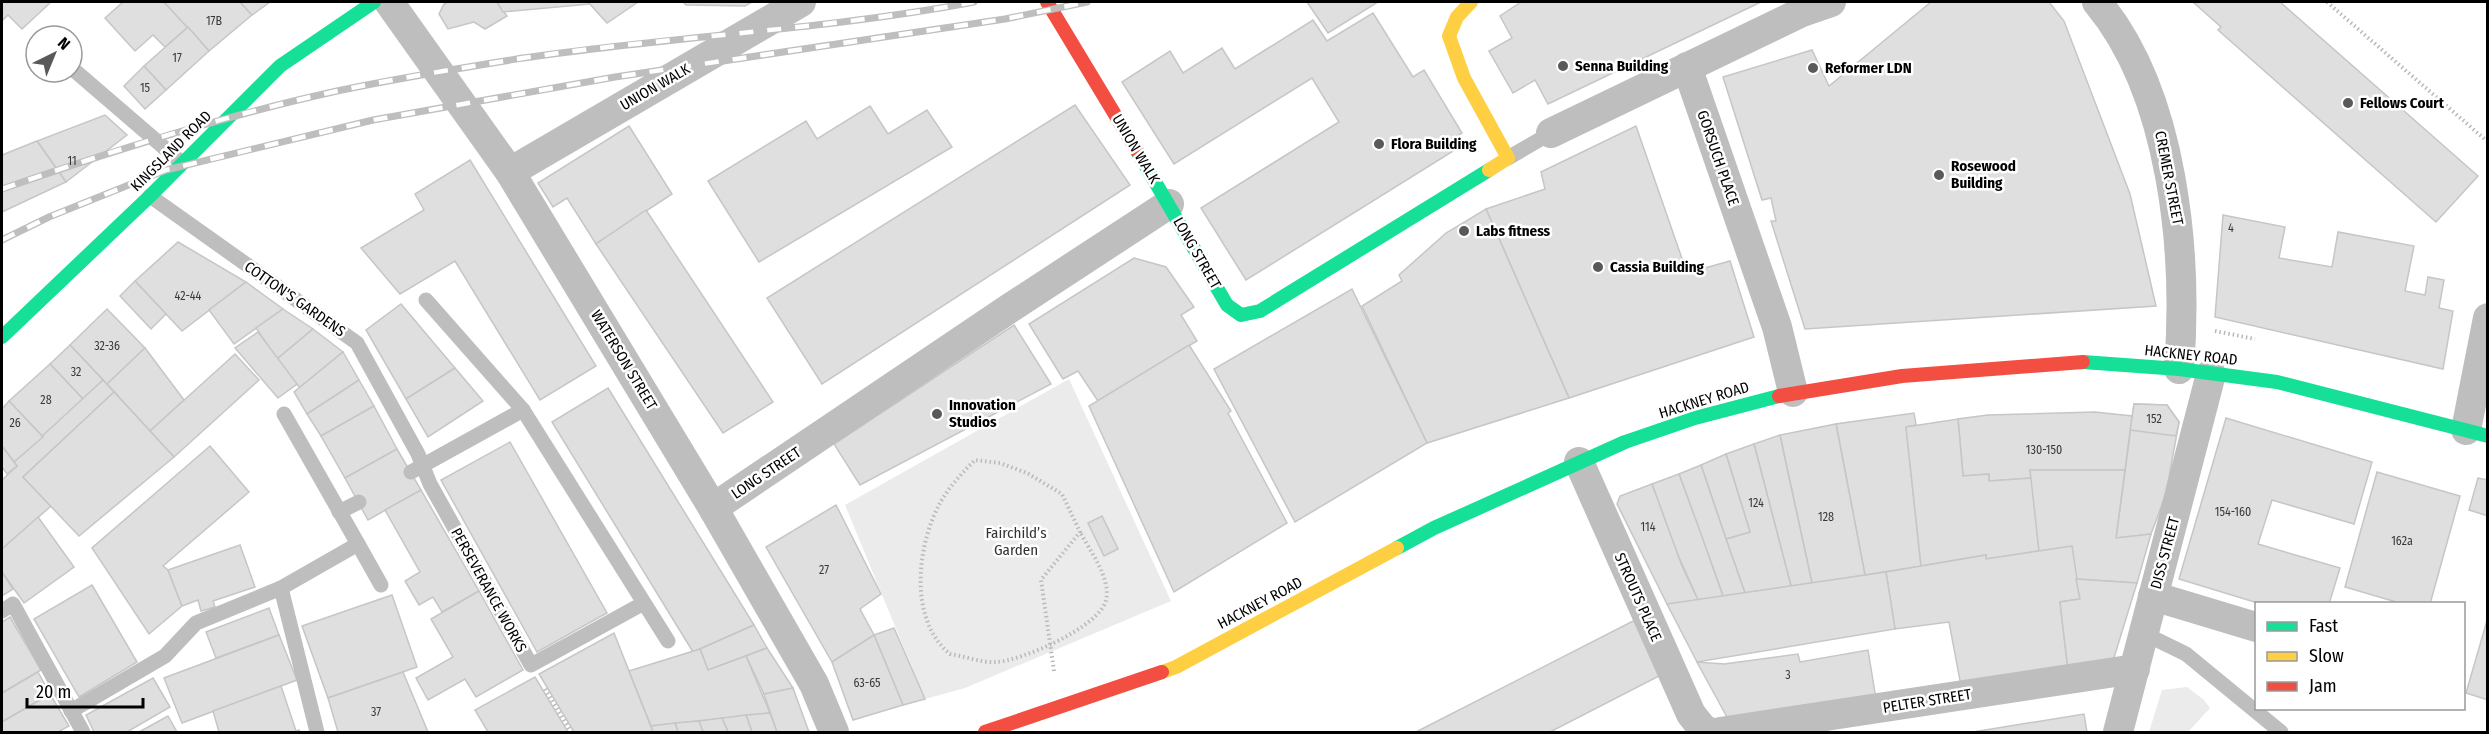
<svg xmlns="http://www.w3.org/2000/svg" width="2489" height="734" font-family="'Fira Sans Condensed',sans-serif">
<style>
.green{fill:#ebebeb}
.building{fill:#dfdfdf;stroke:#c6c6c6;stroke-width:1.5}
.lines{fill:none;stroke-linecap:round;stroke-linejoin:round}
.path{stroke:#b9b9b9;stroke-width:4;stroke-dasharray:1.5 3;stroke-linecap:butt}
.lane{stroke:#bebebe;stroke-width:15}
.street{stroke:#bebebe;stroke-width:30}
.fast{stroke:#16e098;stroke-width:14}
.slow{stroke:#ffcf43;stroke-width:14}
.jam{stroke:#f24e42;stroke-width:14}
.rail-casing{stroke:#bebebe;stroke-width:7}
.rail{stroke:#fff;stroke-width:4.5;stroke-dasharray:14;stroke-linecap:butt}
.poi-dot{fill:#595959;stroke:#fff;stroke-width:2}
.labels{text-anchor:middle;stroke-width:5;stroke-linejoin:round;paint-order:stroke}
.number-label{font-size:12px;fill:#383838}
.poi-label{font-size:15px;font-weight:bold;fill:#000;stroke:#fff;text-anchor:start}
.street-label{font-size:15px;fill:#000;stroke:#fff}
.park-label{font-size:15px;fill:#323232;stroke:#fff}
</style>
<rect width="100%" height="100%" fill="#fff"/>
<g class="green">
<path d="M1069,379L1171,601L965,688L925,699L845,505Z"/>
<path d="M2187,687L2204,700L2210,708L2188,732H2149L2162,690Z"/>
</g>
<g class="building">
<path d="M2,2H51L22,29L8,15L2,21Z"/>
<path d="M123,2H164L188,27L165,47L153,35L135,51L105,18Z"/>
<path d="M164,2H240L252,15L209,51Z"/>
<path d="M240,2H270L252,15Z"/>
<path d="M448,2H497L507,16L485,29L474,22L448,29L439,14L444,4Z"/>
<path d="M497,2H588L591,4L503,12Z"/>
<path d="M588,2H638L607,23Z"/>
<path d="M683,2H752L745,6L686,5Z"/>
<path d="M1307,2H1378L1328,33Z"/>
<path d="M1521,2H1761L1548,104L1535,80L1513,93L1489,51L1512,38L1500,16Z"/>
<path d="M1931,2H2049L2064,21L2130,194L2156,306L1805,329L1771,221H1776L1771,198L1762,200L1723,77L1812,50L1829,86Z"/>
<path d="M2193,2H2280L2478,176L2436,222L2218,30L2221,27Z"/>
<path d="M1373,13L1413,77L1424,70L1462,133L1452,139L1458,148L1246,280L1201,208L1339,122L1312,78L1174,164L1122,82L1170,51L1183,73L1222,48L1235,69L1313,20L1327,41Z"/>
<path d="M188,27L209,51L166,90L144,66Z"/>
<path d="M144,66L166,90L145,109L124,86Z"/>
<path d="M1075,105L1130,185L822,384L767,298Z"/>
<path d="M870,106L888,134L927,110L952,147L759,262L708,181L806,121L817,139Z"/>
<path d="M105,115L127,135L66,182L37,141Z"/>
<path d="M629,126L672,194L596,244L567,198L553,207L538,183Z"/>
<path d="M1636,126L1687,273L1730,261L1754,337L1569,398L1486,209L1545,189L1541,172Z"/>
<path d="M37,141L66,182L2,212V155Z"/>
<path d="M470,160L596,366L540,400L455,261L400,294L361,248L424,210L415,194Z"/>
<path d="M1486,209L1569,398L1427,443L1362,306L1402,281L1399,275L1446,233Z"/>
<path d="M646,210L773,402L723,433L596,244Z"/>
<path d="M2223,215L2285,227L2279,258L2332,267L2338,232L2414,246L2405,291L2425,295L2428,277L2444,280L2439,308L2453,311L2443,369L2215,317Z"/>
<path d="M178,242L246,282L182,331L135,281Z"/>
<path d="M1134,258L1166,267L1194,307L1181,315L1197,341L1098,401L1078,371L1063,379L1029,324Z"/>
<path d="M135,281L166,314L151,329L120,296Z"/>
<path d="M246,282L283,309L234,344L209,310Z"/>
<path d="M1352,289L1427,443L1295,522L1214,369Z"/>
<path d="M401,304L455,368L406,399L366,330Z"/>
<path d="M107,309L145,348L107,384L70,345Z"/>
<path d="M283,309L313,329L277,359L256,328Z"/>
<path d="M1014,325L1051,384L860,485L834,444Z"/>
<path d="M313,329L343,352L300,388L277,359Z"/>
<path d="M258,332L297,384L278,398L235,348Z"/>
<path d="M70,345L103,380L83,399L50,364Z"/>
<path d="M1189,345L1231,411L1228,413L1287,523L1174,592L1089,406Z"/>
<path d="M145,348L184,400L150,431L107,384Z"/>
<path d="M343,352L359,380L307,414L294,392Z"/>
<path d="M235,354L259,380L174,457L150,431Z"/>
<path d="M50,364L83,399L43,437L9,401Z"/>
<path d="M455,368L483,401L428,437L406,399Z"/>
<path d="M103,380L114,392L23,477L51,506L2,549V480L17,466L14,462Z"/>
<path d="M359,380L374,406L321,436L307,414Z"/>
<path d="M608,388L754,625L693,652L552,422Z"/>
<path d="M114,392L174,457L79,536L23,477Z"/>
<path d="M9,401L43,437L14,462L2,446V409Z"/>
<path d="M2134,404L2167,405L2179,422L2166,494L2151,534L2116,538Z"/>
<path d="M2134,404L2167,405L2179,422L2176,436L2130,430Z"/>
<path d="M374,406L397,449L345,478L321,436Z"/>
<path d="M2095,412L2132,416L2125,470H2030L2032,478L1989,481V474L1963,476L1958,419L1988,415Z"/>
<path d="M1914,413L1916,425L1906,427L1921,566L1865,575L1836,424Z"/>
<path d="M2226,418L2372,462L2354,524L2272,500L2258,544L2340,568L2329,604H2261L2179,579Z"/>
<path d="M1958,419L1963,476L1989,474V481L2032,478L2039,551L1986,559V555L1921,566L1906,427Z"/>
<path d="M1836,424L1865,575L1812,583L1780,435Z"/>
<path d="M1780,435L1785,459L1812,583L1791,586L1754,444Z"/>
<path d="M510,442L607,613L537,652L441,480Z"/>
<path d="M1754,444L1791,586L1745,593L1726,539L1750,532L1726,454Z"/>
<path d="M2,446L17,466L7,474L2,467Z"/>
<path d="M210,446L249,492L163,566L168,570L182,606L149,634L92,548Z"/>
<path d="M397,449L421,490L368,520L345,478Z"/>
<path d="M1726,454L1750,532L1726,539L1701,465Z"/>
<path d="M1701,465L1726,539L1745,593L1723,596L1679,474Z"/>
<path d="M2030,470H2125L2116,538L2151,534L2137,583L2076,579L2072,546L2039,551Z"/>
<path d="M2377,472L2460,496L2430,604H2403L2345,587Z"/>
<path d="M1679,474L1701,534L1723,596L1698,600L1674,546L1652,484Z"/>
<path d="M2478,478L2488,480V516L2469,510Z"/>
<path d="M1652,484L1682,566L1698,600L1667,604L1617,504L1620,496Z"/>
<path d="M421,490L479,591L442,612L433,597L419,605L405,581L420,572L385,510Z"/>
<path d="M836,505L881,594L860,609L874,635L832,662L766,547Z"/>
<path d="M1102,516L1118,549L1104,556L1088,523Z"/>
<path d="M38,517L74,567L24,603L2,572V549Z"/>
<path d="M240,545L255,587L213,601L215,607L201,611L198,600L182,606L168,570Z"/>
<path d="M2072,546L2080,599L2060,602L2068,670L1961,686L1949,622L1895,629L1886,572L1986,555V559Z"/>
<path d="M2,572L13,589L2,596Z"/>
<path d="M1886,572L1895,629L1697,662L1667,604Z"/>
<path d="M2076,579L2137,583L2112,664L2068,670L2060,602L2080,599Z"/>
<path d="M92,585L137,662L79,697L34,619Z"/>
<path d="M479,591L523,670L476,697L465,679L428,700L416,678L453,657L431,619Z"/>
<path d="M392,595L417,667L328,698L302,626Z"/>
<path d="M269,608L279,635L216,658L206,632Z"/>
<path d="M10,617L41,670L2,693V622Z"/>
<path d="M2488,617V700L2466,693Z"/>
<path d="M1635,620L1663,674L1550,732H1416Z"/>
<path d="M754,625L767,648L708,670L700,649Z"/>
<path d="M894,628L925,699L903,705L874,635Z"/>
<path d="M614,633L629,671L653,732H574L539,674Z"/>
<path d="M279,635L297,680L182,723L164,678Z"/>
<path d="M874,635L903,705L853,720L832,662Z"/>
<path d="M767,648L793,688L764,694L746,656Z"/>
<path d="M700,649L708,670L746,656L770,713L651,726L629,671Z"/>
<path d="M1868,650L1876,699L1728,719L1697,662L1724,664L1798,654L1800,662Z"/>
<path d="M38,672L50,694L2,722V693Z"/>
<path d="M403,672L428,732H338L328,698Z"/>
<path d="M535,677L568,732H488L475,710Z"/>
<path d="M153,678L170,707L127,732H94L86,715Z"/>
<path d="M281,686L296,731L299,730L300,732H219L213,711Z"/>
<path d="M793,688L809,732H777L764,694Z"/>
<path d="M50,694L69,726L58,732H2V722Z"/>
<path d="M770,713L777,732H752L746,715Z"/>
<path d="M2084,714L2087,732H1973Z"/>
<path d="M746,715L752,732H728L722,718Z"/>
<path d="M168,716L177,732H139Z"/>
<path d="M722,718L728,732H703L699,721Z"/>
<path d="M699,721L703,732H678L675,723Z"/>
<path d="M675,723L678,732H653L651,726Z"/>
</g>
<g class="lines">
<g class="path">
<path d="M2327,2L2488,142"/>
<path d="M2215,331L2255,339"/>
<path d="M1054,671L1041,580L1080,532L1062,494L1027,473L1000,463L975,460C962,473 949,487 940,503C917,545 908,620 950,654C964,656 982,663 996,662C1021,661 1100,627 1106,600C1111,578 1090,551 1080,532"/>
<path d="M545,689L571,732"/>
</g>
<g class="lane">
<path d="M74,70L182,163"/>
<path d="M1508,158L1551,133"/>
<path d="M150,196L357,343L418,454L430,484L531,665L644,603"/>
<path d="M426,300L523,410L668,641"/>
<path d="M411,472L523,410"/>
<path d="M339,512L359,502"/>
<path d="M358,544L381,585"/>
<path d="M281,588L317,732"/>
<path d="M2,611L13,604L83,732"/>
<path d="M2143,633L2186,654L2281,732"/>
<path d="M71,711L165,656L196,623L281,588L358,544L284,414"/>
</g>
<g class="street">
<path d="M389,2L510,172L713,508L814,684L834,732"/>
<path d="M2097,2C2174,94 2188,254 2179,369"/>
<path d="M1687,67L1777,327L1793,392"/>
<path d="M1551,133L1802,12L1831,2"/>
<path d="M510,172L801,2"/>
<path d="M2466,430L2488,318"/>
<path d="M1579,462L1691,714L1703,729L1709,732"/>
<path d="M713,508L1010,308L1169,204"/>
<path d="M2153,596L2256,627"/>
<path d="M1720,732L2135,669"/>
<path d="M2118,732L2211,374"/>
</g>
<g class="fast">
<path d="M1137,151L1227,305L1241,315L1260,311L1489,170"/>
<path d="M2,337L150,196L280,66L374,2"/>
<path d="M2083,362L2179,369L2277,382L2488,436"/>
<path d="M1397,548L1434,528L1625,442L1695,418L1779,396"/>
</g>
<g class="slow">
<path d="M1471,2L1457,17L1449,36L1464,78L1508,158L1489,170"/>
<path d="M1162,672L1176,667L1397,548"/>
</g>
<g class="jam">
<path d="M1047,2L1137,151"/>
<path d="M1779,396L1902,376L2083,362"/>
<path d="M985,732L1162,672"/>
</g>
<g class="rail-casing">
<g id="rail">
<path d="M2,189C111,151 223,116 337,91C398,78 461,68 523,58C673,36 825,30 974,2"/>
<path d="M2,240L49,217L166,170L373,120L615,77L1005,19L1087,2"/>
</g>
</g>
<use href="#rail" class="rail"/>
</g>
<g class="poi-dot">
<circle cx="1563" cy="66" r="6"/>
<circle cx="1813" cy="68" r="6"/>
<circle cx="2348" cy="103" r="6"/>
<circle cx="1379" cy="144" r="6"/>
<circle cx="1939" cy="175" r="6"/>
<circle cx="1464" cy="231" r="6"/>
<circle cx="1598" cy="267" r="6"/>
<circle cx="937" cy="414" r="6"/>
</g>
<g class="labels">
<g class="number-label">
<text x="214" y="25">17B</text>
<text x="177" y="62">17</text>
<text x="145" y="92">15</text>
<text x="72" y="165">11</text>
<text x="2231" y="232">4</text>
<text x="188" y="300">42-44</text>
<text x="107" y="350">32-36</text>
<text x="76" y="376">32</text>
<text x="46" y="404">28</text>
<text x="2154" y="423">152</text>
<text x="15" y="427">26</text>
<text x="2044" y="454">130-150</text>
<text x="1756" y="507">124</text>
<text x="2233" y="516">154-160</text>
<text x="1826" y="521">128</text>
<text x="1648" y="531">114</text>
<text x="2402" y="545">162a</text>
<text x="824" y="574">27</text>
<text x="1788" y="679">3</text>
<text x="867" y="687">63-65</text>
<text x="376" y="716">37</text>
</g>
<g class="poi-label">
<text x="1575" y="71">Senna Building</text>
<text x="1825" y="73">Reformer LDN</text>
<text x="2360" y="108">Fellows Court</text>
<text x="1391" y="149">Flora Building</text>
<text x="1951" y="171">Rosewood<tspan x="1951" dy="17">Building</tspan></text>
<text x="1476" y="236">Labs fitness</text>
<text x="1610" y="272">Cassia Building</text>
<text x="949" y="410">Innovation<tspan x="949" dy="17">Studios</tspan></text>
</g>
<g class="street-label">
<text transform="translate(655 87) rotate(-30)" y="5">UNION WALK</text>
<text transform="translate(1136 149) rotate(59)" y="5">UNION WALK</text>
<text transform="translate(171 151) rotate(-45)" y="5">KINGSLAND ROAD</text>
<text transform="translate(1718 158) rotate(71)" y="5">GORSUCH PLACE</text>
<text transform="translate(2169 178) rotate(79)" y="5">CREMER STREET</text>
<text transform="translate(1197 253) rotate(60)" y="5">LONG STREET</text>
<text transform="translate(295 299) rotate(35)" y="5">COTTON'S GARDENS</text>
<text transform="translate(2191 355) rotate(6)" y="5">HACKNEY ROAD</text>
<text transform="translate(624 360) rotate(59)" y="5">WATERSON STREET</text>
<text transform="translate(1704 400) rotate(-17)" y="5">HACKNEY ROAD</text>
<text transform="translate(766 473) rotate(-34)" y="5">LONG STREET</text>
<text transform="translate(2165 553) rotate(-75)" y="5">DISS STREET</text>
<text transform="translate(489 590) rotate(61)" y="5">PERSEVERANCE WORKS</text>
<text transform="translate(1638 597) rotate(66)" y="5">STROUTS PLACE</text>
<text transform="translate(1260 603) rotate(-28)" y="5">HACKNEY ROAD</text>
<text transform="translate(1927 701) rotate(-9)" y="5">PELTER STREET</text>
</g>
<g class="park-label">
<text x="1016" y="538">Fairchild’s<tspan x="1016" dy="17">Garden</tspan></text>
</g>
</g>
<rect width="2489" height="734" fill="none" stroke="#000000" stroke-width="6"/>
<rect x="2255" y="602" width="210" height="108" fill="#ffffff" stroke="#999999" stroke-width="1.5"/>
<rect x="2267" y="622" width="30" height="9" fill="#16e098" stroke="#999999" stroke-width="1.5"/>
<text x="2309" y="632" font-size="18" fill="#000000">Fast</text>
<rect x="2267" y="652" width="30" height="9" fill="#ffcf43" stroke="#999999" stroke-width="1.5"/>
<text x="2309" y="662" font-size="18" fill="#000000">Slow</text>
<rect x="2267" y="682" width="30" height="9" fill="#f24e42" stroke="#999999" stroke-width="1.5"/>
<text x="2309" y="692" font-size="18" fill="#000000">Jam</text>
<g transform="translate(54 54) rotate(43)"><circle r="28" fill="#ffffff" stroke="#999999" stroke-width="1.5"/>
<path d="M0-4.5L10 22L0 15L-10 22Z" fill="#595959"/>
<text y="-9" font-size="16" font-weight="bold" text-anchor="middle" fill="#000000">N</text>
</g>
<path d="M27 698v9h116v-9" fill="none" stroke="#000000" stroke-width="3"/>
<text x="36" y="698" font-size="18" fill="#000000" stroke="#ffffff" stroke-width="4.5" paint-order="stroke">20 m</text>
</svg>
